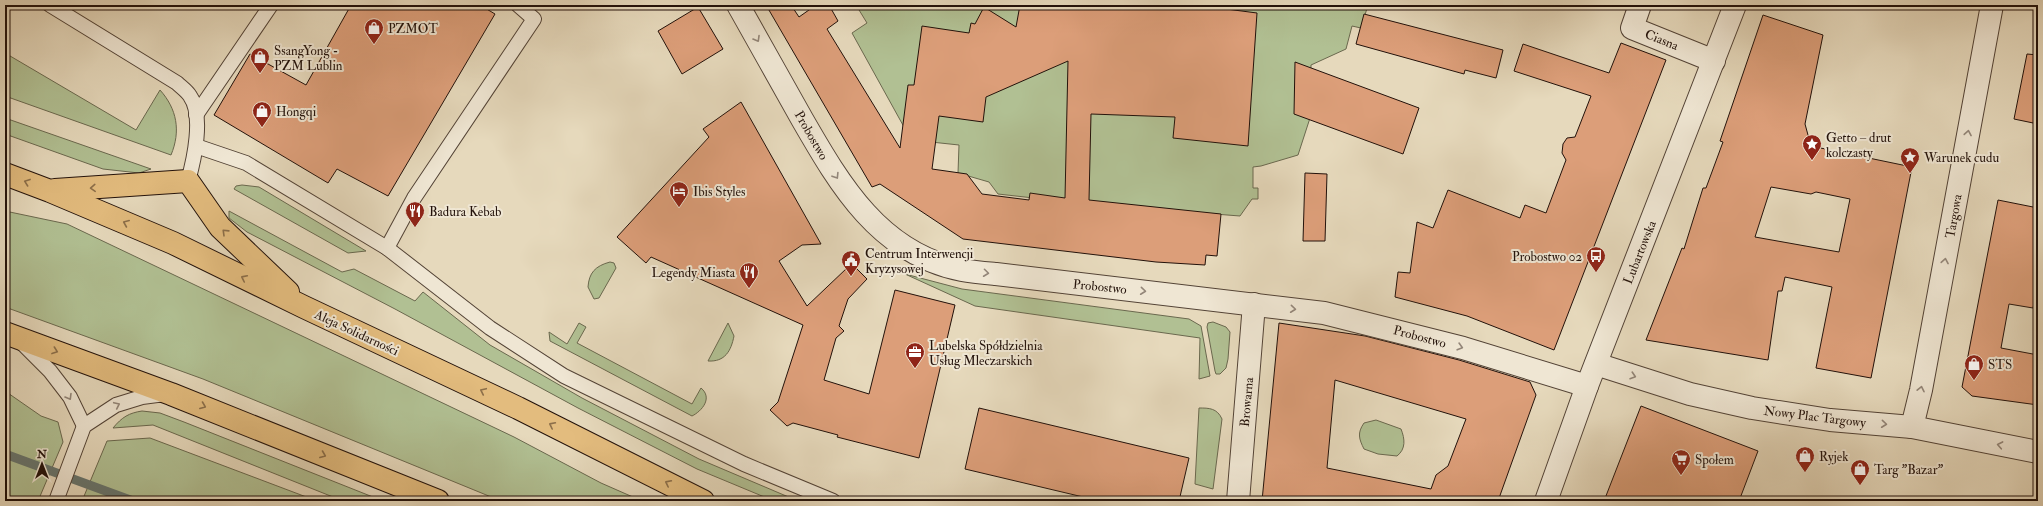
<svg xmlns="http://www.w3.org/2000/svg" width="2043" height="506" font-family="'IM FELL Double Pica',serif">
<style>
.green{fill:#b1c093;stroke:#6a684e}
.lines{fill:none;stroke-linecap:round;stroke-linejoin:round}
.stream{stroke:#68766f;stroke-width:9}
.building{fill:#dc9e79;stroke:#22110a;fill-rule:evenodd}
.lane-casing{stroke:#534336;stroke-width:16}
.street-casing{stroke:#534336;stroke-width:24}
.primary-casing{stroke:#22110a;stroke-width:24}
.lane{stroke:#efe6d3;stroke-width:14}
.street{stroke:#efe6d3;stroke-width:22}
.primary{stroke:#e3bc7e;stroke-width:22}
.oneway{stroke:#938679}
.oneway2{stroke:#8c6f4a}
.labels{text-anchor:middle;stroke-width:4;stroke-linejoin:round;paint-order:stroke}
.poi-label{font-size:13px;fill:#22110a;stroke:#efe6d3;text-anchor:start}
.street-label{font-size:13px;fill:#22110a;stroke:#efe6d3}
</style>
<rect width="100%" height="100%" fill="#e6d9bc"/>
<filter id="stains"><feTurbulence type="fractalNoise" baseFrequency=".005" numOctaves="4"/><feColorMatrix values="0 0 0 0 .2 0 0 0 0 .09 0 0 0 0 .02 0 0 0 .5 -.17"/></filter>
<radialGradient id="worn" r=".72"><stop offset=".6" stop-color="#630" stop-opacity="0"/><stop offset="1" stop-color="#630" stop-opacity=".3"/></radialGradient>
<g class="green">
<path d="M856,5H1368L1361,28L1352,26L1346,49L1311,65L1310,118L1298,155L1261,166L1253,167V188H1258V199H1252L1240,216L1087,204L998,194L989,182L958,173L959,145L903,139L904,127L852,33L867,23Z"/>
<path d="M5,53L136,130L160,90C177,109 181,131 171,155L5,96Z"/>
<path d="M5,118L151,169L139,173L103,169L5,134Z"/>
<path d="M242,185L259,187L366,251L348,253L234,189L236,186Z"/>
<path d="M5,211L67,224L514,437L601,483L642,501H501L203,379L5,307Z"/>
<path d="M229,211L342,272L354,269L415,301L423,292L490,345L582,398L699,459L798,501H774L697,469L578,408L395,309L247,232L229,218Z"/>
<path d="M610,262L614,263L616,268L599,298L594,299L588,287C589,273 595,266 610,262Z"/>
<path d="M905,274L962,289L1189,319L1201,326L1210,376L1199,379L1200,338L975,306Z"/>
<path d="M1213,322L1226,327L1230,332L1228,359L1226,368L1220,374H1216L1215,371L1207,327L1208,323Z"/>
<path d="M579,323L586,327L577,343L692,404L701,388C713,398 702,411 692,416L550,341L549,332L567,344Z"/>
<path d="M728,323L734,336C731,351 725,362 708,361Z"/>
<path d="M5,391L41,416L58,422L63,442L38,501H5Z"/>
<path d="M1199,408C1209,408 1217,408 1222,419L1213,489L1195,484Z"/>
<path d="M142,411L160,413L184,422L383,501H343L153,425L113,428C122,417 129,413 142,411Z"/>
<path d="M1376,420L1401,429C1405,439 1406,449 1397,456L1378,454L1364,449C1359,439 1357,433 1364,423Z"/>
<path d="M150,438L317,501H82L107,441Z"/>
</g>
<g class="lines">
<path class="stream" d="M5,454L133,501"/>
</g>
<g class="building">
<path d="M351,5H480L495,14L388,196L337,169L328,183L214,115L250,54L306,85Z"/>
<path d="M766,5H791L799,17L816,5H829L838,21L827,29L900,148L908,85H914L922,26L969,33L971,23L975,24L984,7L1016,27L1020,5H1211V7L1257,13L1248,146L1173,138L1175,117L1091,114L1089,200L1221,214L1217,256L1206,255L1205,265L1156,262L963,239L880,184L872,187ZM1068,61L1065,198L1030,193L1029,200L982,194L967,174L932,169L939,116L983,122L986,97Z"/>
<path d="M698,7L723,49L682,74L658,31Z"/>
<path d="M1364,14L1503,50L1496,78L1465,70L1464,74L1356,44Z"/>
<path d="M1763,15L1823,35L1805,124L1811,146L1912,167L1871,378L1816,368L1832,287L1785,277L1782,291H1778L1768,360L1646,340L1682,248L1684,249L1703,188H1706L1723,142L1720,141ZM1771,187L1811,194L1816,192L1850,199L1839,252L1755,237Z"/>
<path d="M1621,43L1666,60L1554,350L1467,316L1395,297L1398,272L1410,273L1417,222L1433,228L1448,190L1520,218L1525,205L1546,213L1566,160L1562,153L1563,144L1567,138L1575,137L1591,96L1514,71L1523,44L1609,73Z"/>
<path d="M2027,54L2038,55V124L2014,119Z"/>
<path d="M1295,62L1419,108L1403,154L1294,114Z"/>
<path d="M741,102L821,244L802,245L779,261L807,306L847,268H856L867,279L848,299L839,326L844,331L836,338L824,380L869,394L895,290L955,305L919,458L837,437L838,435L793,423L787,426L770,410L778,402L803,325L651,257L646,263L617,237L709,137L703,129Z"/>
<path d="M1305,173L1327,174L1325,241H1303Z"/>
<path d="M1998,200L2038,208V281L2033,308L2009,304L2001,348L2038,355V405L1972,396L1962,387Z"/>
<path d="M1279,323L1365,336L1459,360L1530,382L1536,395L1498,501H1262ZM1335,380L1466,419L1448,466L1436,475L1431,489L1327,468Z"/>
<path d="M1641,406L1758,451L1739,501H1604Z"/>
<path d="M979,408L1189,458L1179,501H1100L965,469Z"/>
</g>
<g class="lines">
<g class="lane-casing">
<g id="lane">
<path d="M50,5L177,83C181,87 187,91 190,96C204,115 194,160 188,181"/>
<path d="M196,115L271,5"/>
<path d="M196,146L246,163L387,248L490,328L564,376L744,464L833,501"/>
<path d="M387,248L414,198L534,19L518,5"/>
<path d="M22,343L50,371L70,397L84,426"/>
<path d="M56,501L84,426L116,405L142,397L165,394"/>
</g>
</g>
<g class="street-casing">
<g id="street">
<path d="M738,5C759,43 781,81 802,119C840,185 880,254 962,270C973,272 985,273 996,274L1324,313L1463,348L1587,386"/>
<path d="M1640,5L1632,28L1714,61"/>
<path d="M1596,364L1690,394L1752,408L1830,420L1912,427L2038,452"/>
<path d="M1912,427L1921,390L1992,5"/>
<path d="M1238,501L1254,304"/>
<path d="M1546,501L1587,386L1735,5"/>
</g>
</g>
<g class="primary-casing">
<g id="primary">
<path d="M5,174L50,191L173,243L304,307L518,408L703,501"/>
<path d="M55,190L188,181L220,227L288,292"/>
<path d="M5,333L171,394L438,501"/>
</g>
</g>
<use href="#lane" class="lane"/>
<use href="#street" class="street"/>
<use href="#primary" class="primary"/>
</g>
<defs><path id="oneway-chevron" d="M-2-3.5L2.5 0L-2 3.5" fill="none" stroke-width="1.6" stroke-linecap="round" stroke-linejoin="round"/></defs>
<g class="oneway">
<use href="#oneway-chevron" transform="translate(757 39) rotate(60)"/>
<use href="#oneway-chevron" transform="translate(1968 133) rotate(-80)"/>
<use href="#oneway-chevron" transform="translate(836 176) rotate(58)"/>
<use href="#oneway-chevron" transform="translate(1945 261) rotate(-80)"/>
<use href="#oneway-chevron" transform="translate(986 273) rotate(7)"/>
<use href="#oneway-chevron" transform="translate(1143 291) rotate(6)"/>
<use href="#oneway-chevron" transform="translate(1293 309) rotate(6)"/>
<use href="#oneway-chevron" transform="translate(1460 347) rotate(16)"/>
<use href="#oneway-chevron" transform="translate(1633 376) rotate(18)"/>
<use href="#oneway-chevron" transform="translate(1921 389) rotate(-78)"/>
<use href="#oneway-chevron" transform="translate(69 397) rotate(59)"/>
<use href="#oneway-chevron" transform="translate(117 405) rotate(-25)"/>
<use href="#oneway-chevron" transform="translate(1884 424) rotate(6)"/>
<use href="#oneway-chevron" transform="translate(2000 445) rotate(-169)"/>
</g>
<g class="oneway2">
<use href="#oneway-chevron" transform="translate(27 182) rotate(-160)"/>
<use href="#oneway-chevron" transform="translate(93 188) rotate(177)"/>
<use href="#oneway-chevron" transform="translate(126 223) rotate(-157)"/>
<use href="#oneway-chevron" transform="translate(225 232) rotate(-136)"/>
<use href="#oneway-chevron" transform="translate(244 278) rotate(-154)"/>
<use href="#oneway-chevron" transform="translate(55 351) rotate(20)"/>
<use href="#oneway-chevron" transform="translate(483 391) rotate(-155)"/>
<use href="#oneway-chevron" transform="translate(203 406) rotate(22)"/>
<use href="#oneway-chevron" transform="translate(552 425) rotate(-153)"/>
<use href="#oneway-chevron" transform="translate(323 455) rotate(22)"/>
<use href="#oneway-chevron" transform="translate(668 483) rotate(-153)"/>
</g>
<defs>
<g id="shop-pin" transform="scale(1)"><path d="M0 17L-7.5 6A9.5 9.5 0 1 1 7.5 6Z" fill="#8f2418" stroke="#efe6d3"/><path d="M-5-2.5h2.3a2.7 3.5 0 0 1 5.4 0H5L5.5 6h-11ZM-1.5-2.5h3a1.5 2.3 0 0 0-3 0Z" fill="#fff"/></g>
<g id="sight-pin" transform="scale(1)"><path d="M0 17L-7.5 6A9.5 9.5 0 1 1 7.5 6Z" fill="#8f2418" stroke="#efe6d3"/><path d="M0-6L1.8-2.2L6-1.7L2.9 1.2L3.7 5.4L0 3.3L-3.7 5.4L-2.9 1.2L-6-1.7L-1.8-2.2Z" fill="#fff"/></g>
<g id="hotel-pin" transform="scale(1)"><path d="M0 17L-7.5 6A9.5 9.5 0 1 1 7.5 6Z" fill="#8f2418" stroke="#efe6d3"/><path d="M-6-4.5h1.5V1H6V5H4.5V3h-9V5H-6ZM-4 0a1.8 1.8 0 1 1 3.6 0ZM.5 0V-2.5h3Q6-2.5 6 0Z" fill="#fff"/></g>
<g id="restaurant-pin" transform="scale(1)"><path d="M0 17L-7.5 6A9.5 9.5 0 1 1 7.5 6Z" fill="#8f2418" stroke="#efe6d3"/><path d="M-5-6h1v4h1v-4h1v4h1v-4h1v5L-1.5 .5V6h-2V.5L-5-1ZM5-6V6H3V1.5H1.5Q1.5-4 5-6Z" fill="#fff"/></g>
<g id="bus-pin" transform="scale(1)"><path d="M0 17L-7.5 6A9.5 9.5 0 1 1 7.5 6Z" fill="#8f2418" stroke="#efe6d3"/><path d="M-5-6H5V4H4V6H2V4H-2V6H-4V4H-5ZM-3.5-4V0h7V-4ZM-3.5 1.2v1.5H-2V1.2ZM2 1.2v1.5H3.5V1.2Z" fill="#fff"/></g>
<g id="civic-pin" transform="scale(1)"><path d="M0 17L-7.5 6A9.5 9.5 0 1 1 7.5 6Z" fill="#8f2418" stroke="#efe6d3"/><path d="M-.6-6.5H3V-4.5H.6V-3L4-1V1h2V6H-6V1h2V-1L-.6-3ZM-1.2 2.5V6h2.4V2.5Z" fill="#fff"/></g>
<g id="office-pin" transform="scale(1)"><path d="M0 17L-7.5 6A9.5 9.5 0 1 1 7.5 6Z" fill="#8f2418" stroke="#efe6d3"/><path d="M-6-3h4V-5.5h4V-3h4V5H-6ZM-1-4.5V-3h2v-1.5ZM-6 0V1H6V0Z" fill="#fff"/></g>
<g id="supermarket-pin" transform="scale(1)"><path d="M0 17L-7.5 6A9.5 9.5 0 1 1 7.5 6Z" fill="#8f2418" stroke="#efe6d3"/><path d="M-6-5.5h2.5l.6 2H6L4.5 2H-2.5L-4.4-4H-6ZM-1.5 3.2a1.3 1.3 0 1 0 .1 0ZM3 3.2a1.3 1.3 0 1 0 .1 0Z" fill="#fff"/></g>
</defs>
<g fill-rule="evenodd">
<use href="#shop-pin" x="374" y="28"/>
<use href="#shop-pin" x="260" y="57"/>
<use href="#shop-pin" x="262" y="111"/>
<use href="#sight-pin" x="1812" y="144"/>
<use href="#sight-pin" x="1910" y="157"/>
<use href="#hotel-pin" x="679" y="191"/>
<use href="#restaurant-pin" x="415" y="211"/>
<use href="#bus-pin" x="1596" y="256"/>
<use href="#civic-pin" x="851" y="260"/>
<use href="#restaurant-pin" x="749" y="272"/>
<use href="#office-pin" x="915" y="352"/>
<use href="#shop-pin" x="1974" y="364"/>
<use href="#shop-pin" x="1805" y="456"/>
<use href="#supermarket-pin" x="1681" y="459"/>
<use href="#shop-pin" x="1860" y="469"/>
</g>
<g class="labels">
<g class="poi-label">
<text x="388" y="33">PZMOT</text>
<text x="274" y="55">SsangYong -<tspan x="274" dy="15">PZM Lublin</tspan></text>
<text x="276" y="116">Hongqi</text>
<text x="1826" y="142">Getto – drut<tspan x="1826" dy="15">kolczasty</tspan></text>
<text x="1924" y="162">Warunek cudu</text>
<text x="693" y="196">Ibis Styles</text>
<text x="429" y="216">Badura Kebab</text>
<text x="865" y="258">Centrum Interwencji<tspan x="865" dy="15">Kryzysowej</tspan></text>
<text x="1582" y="261" text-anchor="end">Probostwo 02</text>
<text x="735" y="277" text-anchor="end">Legendy Miasta</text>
<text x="929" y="350">Lubelska Spółdzielnia<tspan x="929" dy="15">Usług Mleczarskich</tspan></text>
<text x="1988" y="369">STS</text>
<text x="1819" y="461">Ryjek</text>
<text x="1695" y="464">Społem</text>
<text x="1874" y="474">Targ "Bazar"</text>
</g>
<g class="street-label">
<text transform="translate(1662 39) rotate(22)" y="5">Ciasna</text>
<text transform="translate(812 135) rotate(60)" y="5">Probostwo</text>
<text transform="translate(1953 216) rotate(-80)" y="5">Targowa</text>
<text transform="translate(1639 252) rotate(-68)" y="5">Lubartowska</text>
<text transform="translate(1100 286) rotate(6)" y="5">Probostwo</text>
<text transform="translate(357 332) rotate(25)" y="5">Aleja Solidarności</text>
<text transform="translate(1420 336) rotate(15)" y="5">Probostwo</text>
<text transform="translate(1246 402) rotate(-85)" y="5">Browarna</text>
<text transform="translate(1815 416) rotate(7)" y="5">Nowy Plac Targowy</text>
</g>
</g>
<rect width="2043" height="506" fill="none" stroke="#e6d9bc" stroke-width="20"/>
<rect x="6" y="6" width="2031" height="494" fill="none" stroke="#22110a" stroke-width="2"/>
<rect x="10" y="10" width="2023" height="486" fill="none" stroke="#22110a"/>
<g transform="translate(42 464)" stroke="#efe6d3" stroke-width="3" paint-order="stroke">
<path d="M0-3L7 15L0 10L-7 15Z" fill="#22110a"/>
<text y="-6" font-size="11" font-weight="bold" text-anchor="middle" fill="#22110a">N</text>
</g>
<rect width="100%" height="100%" filter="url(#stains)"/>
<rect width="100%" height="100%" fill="url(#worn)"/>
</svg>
